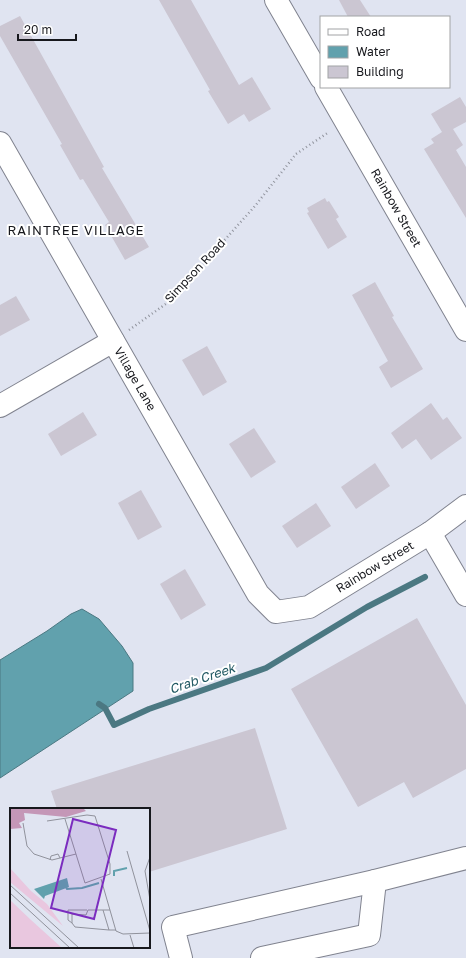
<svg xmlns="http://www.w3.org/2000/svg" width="466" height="958" font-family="'Golos Text',sans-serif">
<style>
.water{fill:#61a1ad;stroke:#4b7882}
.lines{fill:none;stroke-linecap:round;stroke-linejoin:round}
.stream{stroke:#4b7882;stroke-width:6}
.building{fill:#cbc6d2}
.minor-casing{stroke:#80838f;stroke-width:24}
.path{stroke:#91949e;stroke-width:2.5;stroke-dasharray:1 3;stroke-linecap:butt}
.minor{stroke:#fff;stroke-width:22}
.labels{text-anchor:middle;stroke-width:4;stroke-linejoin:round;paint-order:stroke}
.street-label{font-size:12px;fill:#17181d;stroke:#fff}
.neighbourhood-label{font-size:13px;letter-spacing:1px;fill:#17181d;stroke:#fff}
.water-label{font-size:13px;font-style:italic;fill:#225963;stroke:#fff}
.inset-river{fill:none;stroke:#61a1ad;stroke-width:2}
.inset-road{fill:none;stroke:#90929c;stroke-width:1}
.view{fill:#7b2cbf;fill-opacity:0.15;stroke:#7b2cbf;stroke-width:2}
.inset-edge{fill:none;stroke:#17181d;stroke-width:2}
</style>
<rect width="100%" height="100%" fill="#e0e4f1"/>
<path class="water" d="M82,609L99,619L122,646L133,663V691L0,778V660L47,631L71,614Z"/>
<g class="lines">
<path class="stream" d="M99,704L105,708L114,725L149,709L266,668L367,607L425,577"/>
</g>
<g class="building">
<path d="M159,0H191L239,85L252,77L271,109L249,122L244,114L228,124L208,91L210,90Z"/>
<path d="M339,0H360L371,17H348Z"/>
<path d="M20,16L104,167L102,168L149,247L125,260L105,225L109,222L83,179L80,180L60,145L62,144L0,36V26Z"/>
<path d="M460,97L466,107V122L453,129L463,145L456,150L466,167V218L424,149L434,143L431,139L442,132L431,114Z"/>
<path d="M325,198L327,202L329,201L339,217L336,219L347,237L328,249L307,213L309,212L307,208Z"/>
<path d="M375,282L394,316L392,317L423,369L391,388L379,367L388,361L352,295Z"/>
<path d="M16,296L30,320L0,336V305Z"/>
<path d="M207,346L227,382L203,396L182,360Z"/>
<path d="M431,403L443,420L447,417L462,438L431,460L416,439L402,449L391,433Z"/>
<path d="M83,412L97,435L61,456L48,434Z"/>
<path d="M254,428L276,462L251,478L229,444Z"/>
<path d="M375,463L390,486L356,509L341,487Z"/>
<path d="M141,490L162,527L138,540L118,503Z"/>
<path d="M316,503L331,526L297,548L282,526Z"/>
<path d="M185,569L206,605L181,620L160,584Z"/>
<path d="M417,618L466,705V769L413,798L404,782L358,807L291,689Z"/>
<path d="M255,728L287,829L149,872V809H57L51,791Z"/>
</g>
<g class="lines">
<g class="minor-casing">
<g id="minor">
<path d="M276,0L321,78"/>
<path d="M326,87L466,330"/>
<path d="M0,143L258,594L276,612L309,607L430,533L466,506"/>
<path d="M0,406L113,341"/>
<path d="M430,533L466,595"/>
<path d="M181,958L173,927L375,881"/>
<path d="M262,958L369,935L375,881L466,858"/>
</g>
</g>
<path class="path" d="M129,330L170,301L255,206L296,154L329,132"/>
<use href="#minor" class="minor"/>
</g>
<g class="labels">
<g class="street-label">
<text transform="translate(396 208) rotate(60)" y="4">Rainbow Street</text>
<text transform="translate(195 271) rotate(-47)" y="4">Simpson Road</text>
<text transform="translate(135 379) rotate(60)" y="4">Village Lane</text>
<text transform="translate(375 567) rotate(-31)" y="4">Rainbow Street</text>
</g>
<g class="neighbourhood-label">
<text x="76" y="235">RAINTREE VILLAGE</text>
</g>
<g class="water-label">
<text transform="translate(202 678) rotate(-19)" y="5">Crab Creek</text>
</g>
</g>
<g transform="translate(10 808)">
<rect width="140" height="140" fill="#e0e4f1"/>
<path d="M0,60L21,83L37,96L53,118L0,74ZM0,92L21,112L52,140H0Z" fill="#e9c7df"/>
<path d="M0,0H73L76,3L56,9L14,5L15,12L9,15L12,20L0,21Z" fill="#c497b7"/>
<path d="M57,70L59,79L35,88L34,91L24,81Z" fill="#61a1ad"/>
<path class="inset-river" d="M104,68V63L117,60M56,79L57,81L72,80L89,75"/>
<path class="inset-road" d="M37,13L77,7L85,8L100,56V66L75,75L55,11M13,15L17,38L24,46L42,52L66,46M117,43L140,123M140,49L135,63L140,92M40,52L41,48L48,46L50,50M91,71L106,123L113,126L140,125M0,77L69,140M0,85L60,140M93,102H78L76,107L62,106V115L65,119L99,122M100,102H93L99,122H106M62,115L58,112V102H77M120,127L124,140"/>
<path class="view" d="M63,11L106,22L84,111L41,100Z"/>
<rect width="140" height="140" class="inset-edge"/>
</g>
<rect x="320" y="16" width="130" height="72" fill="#ffffff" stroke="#a2a3a5"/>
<rect x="328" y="29" width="20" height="6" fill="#ffffff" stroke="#a2a3a5"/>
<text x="356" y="36" font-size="12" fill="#17181d">Road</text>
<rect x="328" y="46" width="20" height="12" fill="#61a1ad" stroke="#a2a3a5"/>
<text x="356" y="56" font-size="12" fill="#17181d">Water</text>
<rect x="328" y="66" width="20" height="12" fill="#cbc6d2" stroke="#a2a3a5"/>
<text x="356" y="76" font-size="12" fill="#17181d">Building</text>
<path d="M18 34v6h58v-6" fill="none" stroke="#17181d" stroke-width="2"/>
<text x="24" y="34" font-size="12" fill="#17181d" stroke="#ffffff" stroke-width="3" paint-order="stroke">20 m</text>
</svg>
